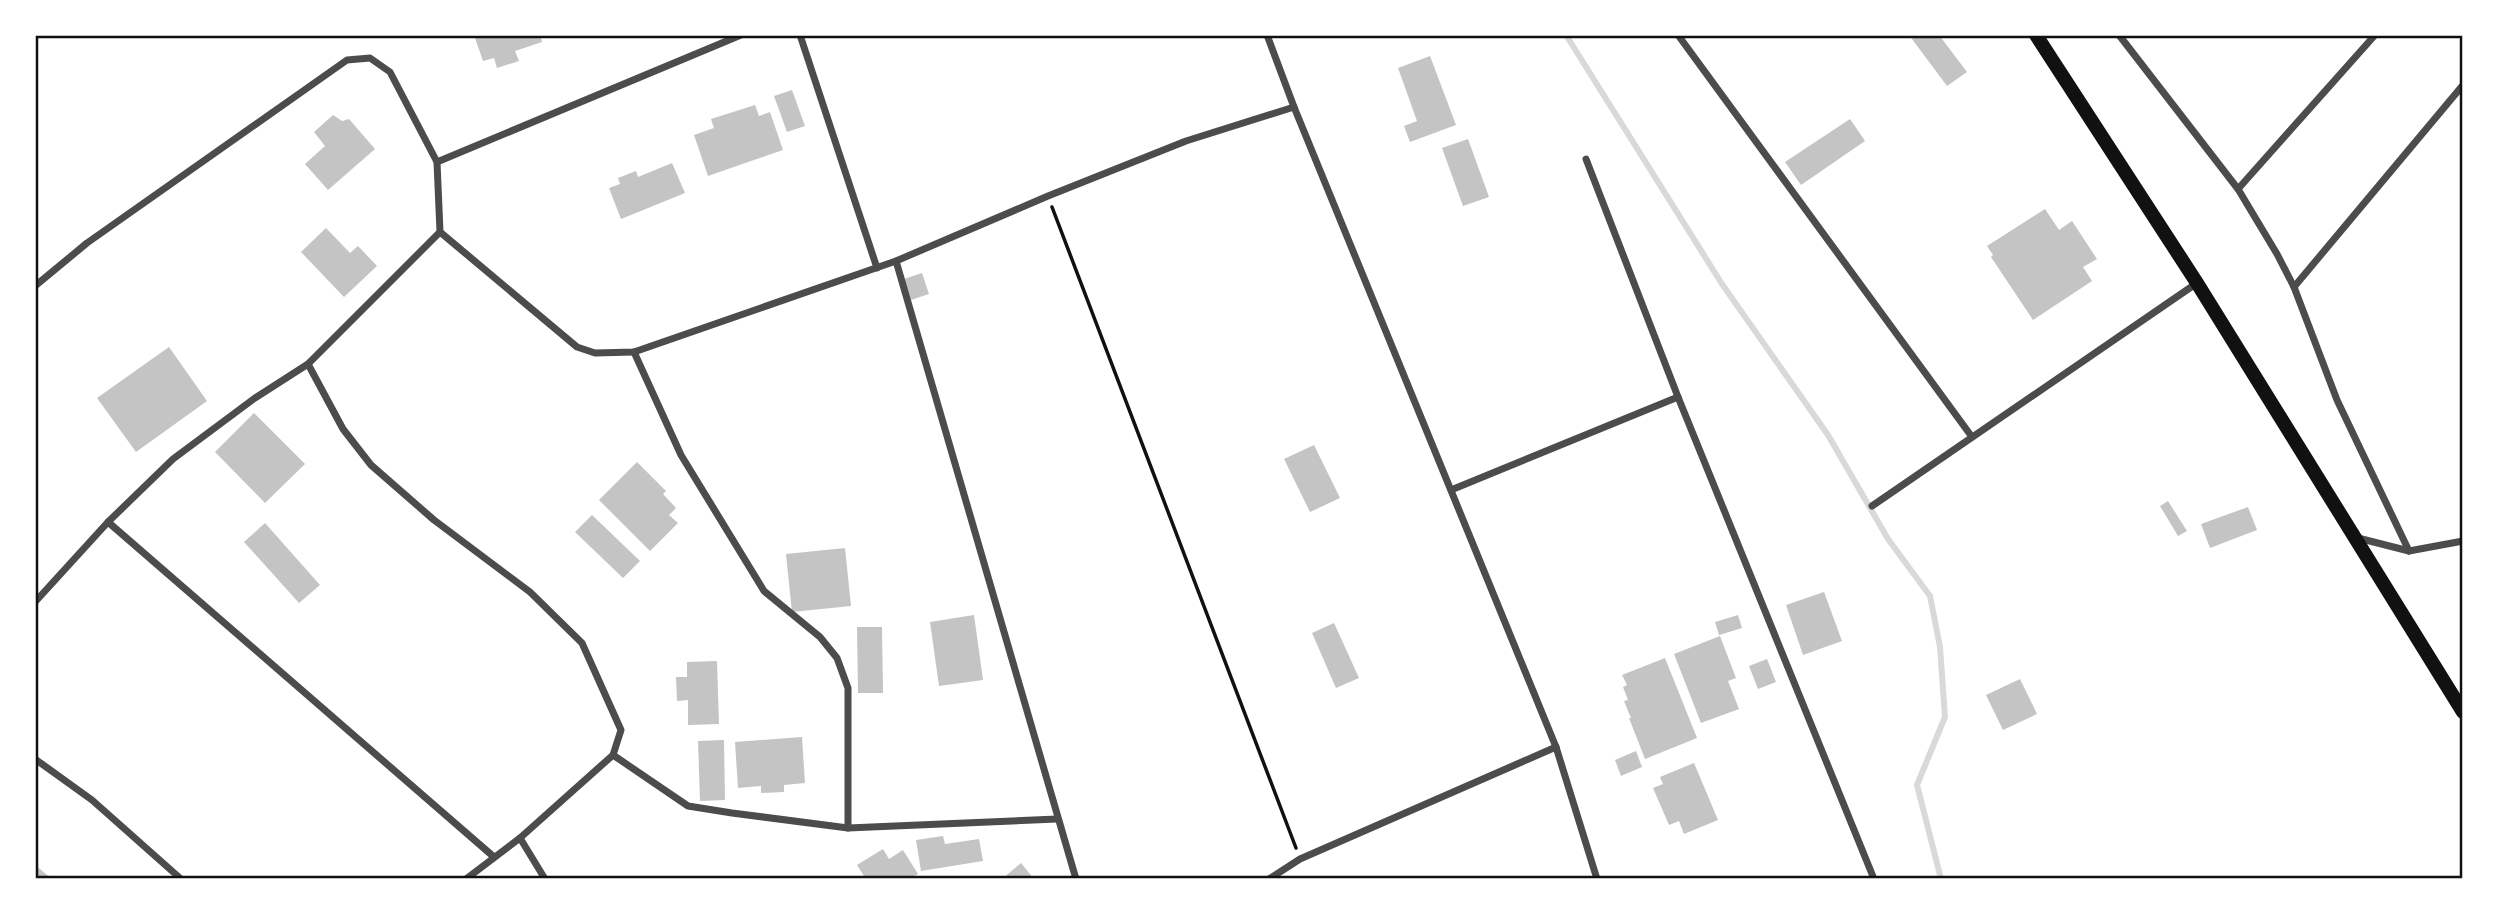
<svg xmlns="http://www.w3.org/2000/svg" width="2498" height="914" font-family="'Sofia Sans Condensed',sans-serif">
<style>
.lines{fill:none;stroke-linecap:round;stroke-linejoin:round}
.stream{stroke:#d9d9d9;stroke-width:6}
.building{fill:#c4c4c4}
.path{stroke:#111;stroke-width:3.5}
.minor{stroke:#4c4c4c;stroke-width:7}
.primary{stroke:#111;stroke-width:14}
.neatline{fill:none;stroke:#111;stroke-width:2.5}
</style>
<rect width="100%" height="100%" fill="#fff"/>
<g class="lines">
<path class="stream" d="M1566,35L1722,284L1828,435L1888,539L1930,596L1940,647L1945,717L1917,785L1941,879"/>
</g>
<g class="building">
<path d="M474,35H540L542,42L515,51L519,61L497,68L494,58L483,61Z"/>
<path d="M1909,35H1939L1967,72L1947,86Z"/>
<path d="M1430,56L1456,125L1410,142L1404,126L1417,121L1398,68Z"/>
<path d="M792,90L805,126L787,132L774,96Z"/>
<path d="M755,105L759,116L770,112L783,150L708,176L694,135L714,128L711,119Z"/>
<path d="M333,115L342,121L349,119L375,149L328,190L305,164L325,146L314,132Z"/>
<path d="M1850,119L1865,141L1801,185L1785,162Z"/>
<path d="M1468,139L1489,197L1463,206L1442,148Z"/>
<path d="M672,163L685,193L621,219L609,188L620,184L618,178L636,171L638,177Z"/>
<path d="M2045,209L2059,230L2072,221L2097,259L2083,267L2092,281L2033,320L1991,257L1993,255L1987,246Z"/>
<path d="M326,228L350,253L358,246L377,266L344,297L301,252Z"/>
<path d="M922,273L929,294L911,300L904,279Z"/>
<path d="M169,347L207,401L136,452L97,398Z"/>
<path d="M254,413L305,464L265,503L215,452Z"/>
<path d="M1314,445L1340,498L1310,512L1284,459Z"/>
<path d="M637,462L666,491L663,494L676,508L669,515L678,523L650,551L599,500Z"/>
<path d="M2168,501L2187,531L2178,536L2160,506Z"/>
<path d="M2248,507L2257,530L2210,548L2201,524Z"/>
<path d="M592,515L640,561L623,578L575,532Z"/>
<path d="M265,523L320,585L299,603L244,542Z"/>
<path d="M845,548L851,606L792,612L786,554Z"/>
<path d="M1824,592L1842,641L1803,655L1786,605Z"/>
<path d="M974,615L983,680L939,686L930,622Z"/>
<path d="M1738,615L1742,628L1719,635L1715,622Z"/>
<path d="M1334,623L1359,678L1336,688L1312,633Z"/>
<path d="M857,627H882L883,693H858Z"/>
<path d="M1720,636L1736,678L1728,681L1739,709L1701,723L1674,654Z"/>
<path d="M1665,658L1697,738L1645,759L1629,718H1631L1624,701L1628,700L1623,687L1627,685L1622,675Z"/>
<path d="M1767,659L1776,682L1758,689L1749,666Z"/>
<path d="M717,661L719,724L688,725V700L677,701L676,677H687V662Z"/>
<path d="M2020,679L2037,714L2003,730L1986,695Z"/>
<path d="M802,737L805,783L784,785V792L761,793V786L738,788L735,742Z"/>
<path d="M724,740L725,800L700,801L698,741Z"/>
<path d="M1636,751L1642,767L1621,776L1615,760Z"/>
<path d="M1694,763L1718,820L1684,834L1679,821L1669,825L1653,788L1663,784L1660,777Z"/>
<path d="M943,836L945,844L979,839L983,861L921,871L916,840Z"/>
<path d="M883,849L889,859L903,850L918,874L910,879H866L857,865Z"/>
<path d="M1021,863L1034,879H1002Z"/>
<path d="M35,865L52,879H35Z"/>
</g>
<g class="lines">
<path class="path" d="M1052,207L1296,848"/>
<g class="minor">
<path d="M800,35L877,268"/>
<path d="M1267,35L1294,107L1556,747L1597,879"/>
<path d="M1678,35L1972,437"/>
<path d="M2119,35L2238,189L2277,254L2294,287L2337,400L2409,551"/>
<path d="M1586,159L1678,397L1874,879"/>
<path d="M437,162L741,35"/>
<path d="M2238,189L2375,35"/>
<path d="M440,232L577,347L595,353L634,352L896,261L1048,196L1186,141L1294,107"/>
<path d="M896,261L1076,879"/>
<path d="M35,286L87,243L347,60L370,58L390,72L437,162L440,232L308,364L255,398L173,459L108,522L35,602"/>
<path d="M2294,287L2463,85"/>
<path d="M634,352L681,455L764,591L820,637L837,658L848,688V828"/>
<path d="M308,364L343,429L371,465L434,520L530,592L582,643L621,730L613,755L520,838L466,879"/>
<path d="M1451,490L1678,397"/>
<path d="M1872,506L2197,283"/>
<path d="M108,522L494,857"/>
<path d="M2358,538L2409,551L2463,541"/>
<path d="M613,755L688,806L732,813L848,828L1057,819"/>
<path d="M35,759L92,800L181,879"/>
<path d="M520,838L545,879"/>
<path d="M1269,879L1300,859L1556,747"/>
</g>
<path class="primary" d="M2036,35L2197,283L2463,712"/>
</g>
<rect width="2498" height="914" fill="none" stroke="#ffffff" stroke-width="74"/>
<rect x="37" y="37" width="2424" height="840" class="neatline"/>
</svg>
